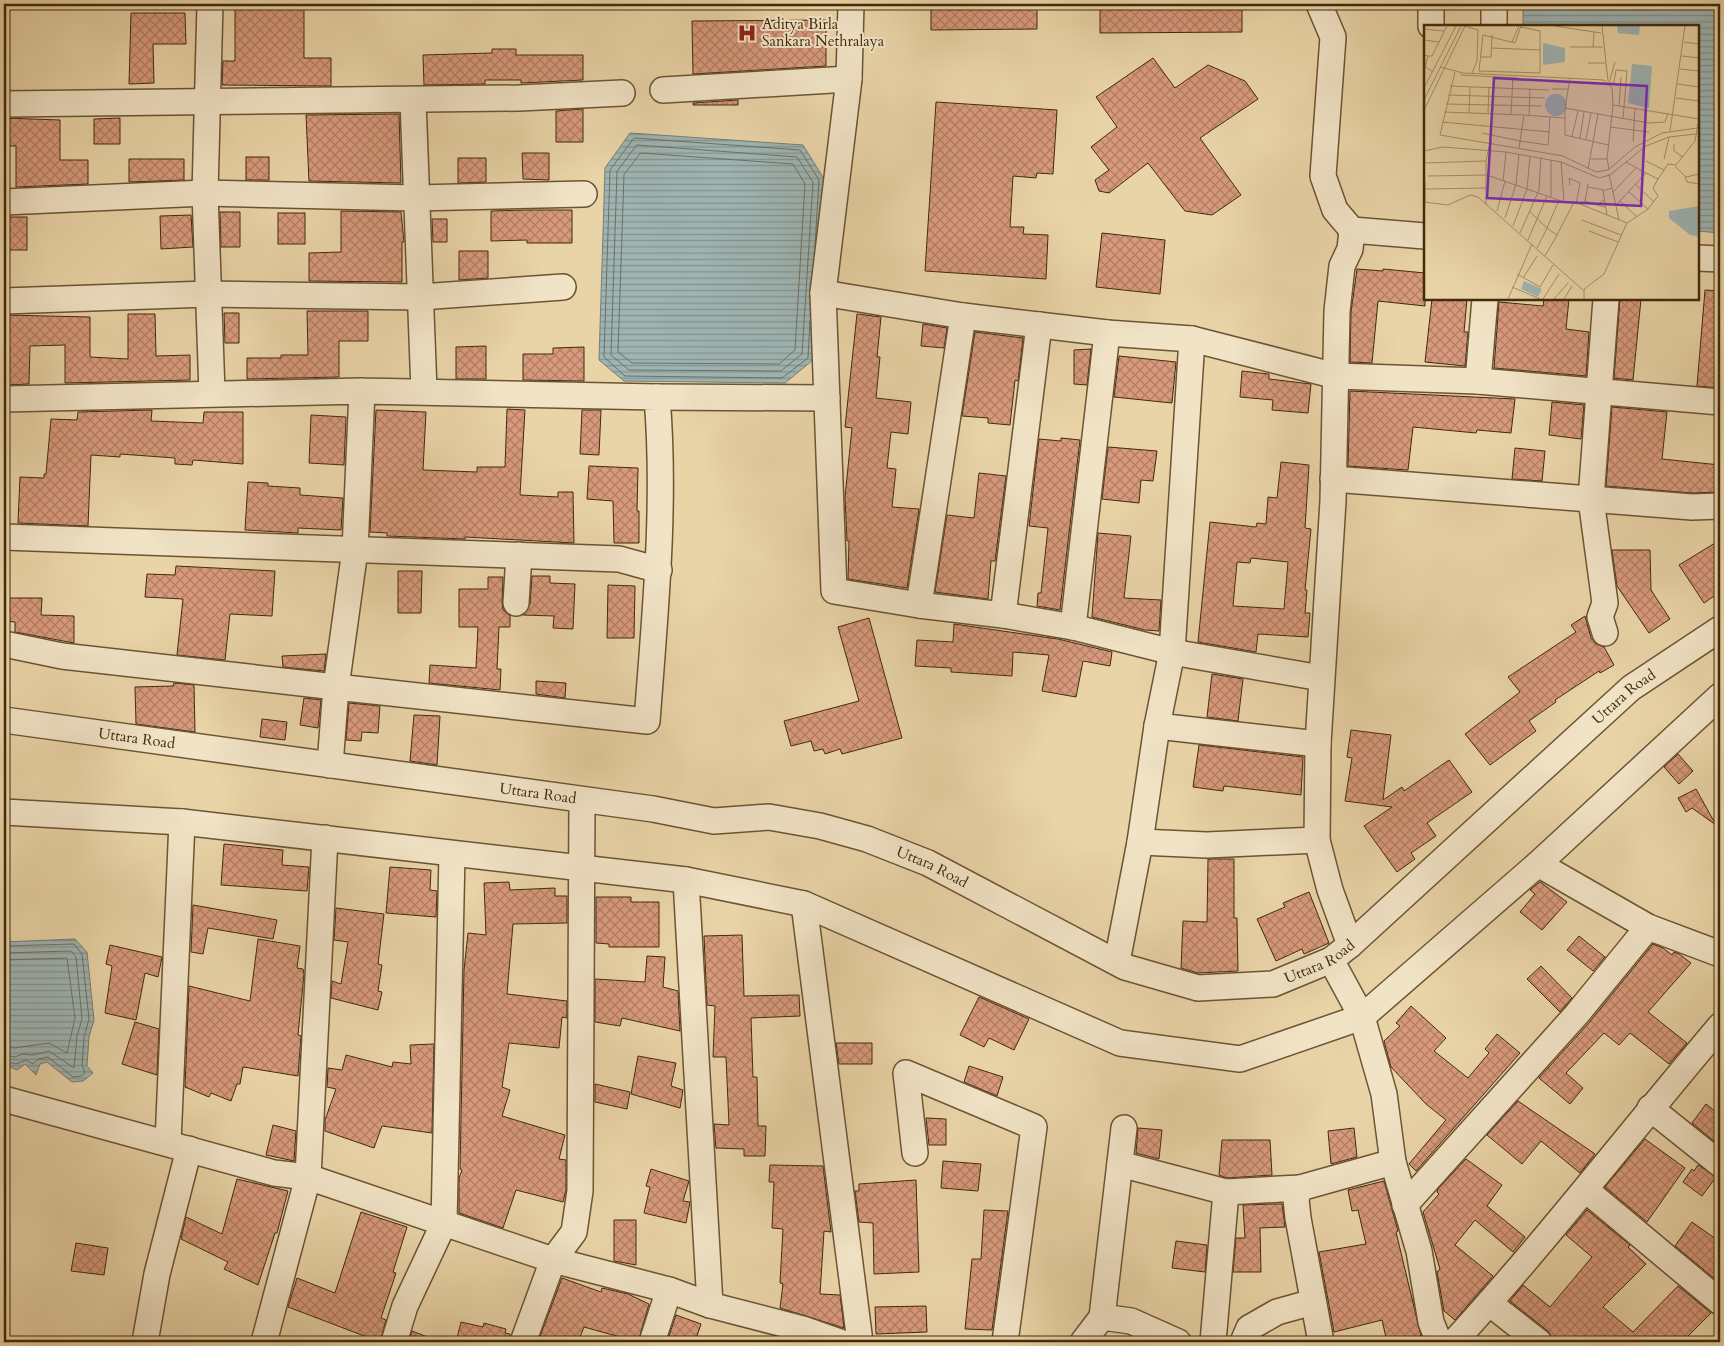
<svg xmlns="http://www.w3.org/2000/svg" width="1724" height="1346" font-family="Cardo,serif">
<style>
.water{fill:url(#water-rules);stroke:#797d71}
.lines{fill:none;stroke-linecap:round;stroke-linejoin:round}
.shore{stroke:#707060;stroke-width:1}
.building{fill:url(#building-cross-hatch);stroke:#422a0c;fill-rule:evenodd}
.minor-casing{stroke:#6c5433;stroke-width:28}
.minor{stroke:#f1e3c6;stroke-width:25}
.labels{text-anchor:middle;stroke-width:4;stroke-linejoin:round;paint-order:stroke}
.poi-label{font-size:15px;fill:#422a0c;stroke:#f1e3c6;text-anchor:start}
.street-label{font-size:15px;fill:#422a0c;stroke:#f1e3c6}
.inset-road{fill:none;stroke:#a69069;stroke-width:1}
.view{fill:#7b2cbf;fill-opacity:0.15;stroke:#7b2cbf;stroke-width:2.5}
.inset-edge{fill:none;stroke:#422a0c;stroke-width:2.5}
</style>
<defs>
<pattern id="water-rules" width="6" height="5" patternUnits="userSpaceOnUse" patternTransform="scale(1.25)"><rect width="6" height="5" fill="#9eb5b4"/><path d="M0 2.5h6" fill="none" stroke="#829391"/></pattern>
<pattern id="building-cross-hatch" width="8" height="8" patternUnits="userSpaceOnUse" patternTransform="scale(1.25)"><rect width="8" height="8" fill="#d8997c"/><path d="M0 0l8 8M0 8l8-8" fill="none" stroke="#b17d64"/></pattern>
</defs>
<rect width="100%" height="100%" fill="#e9d4a7"/>
<filter id="stains"><feTurbulence type="fractalNoise" baseFrequency=".004" numOctaves="4"/><feColorMatrix values="0 0 0 0 .2 0 0 0 0 .09 0 0 0 0 .02 0 0 0 .5 -.17"/></filter>
<radialGradient id="worn" r=".72"><stop offset=".6" stop-color="#630" stop-opacity="0"/><stop offset="1" stop-color="#630" stop-opacity=".3"/></radialGradient>
<g class="water">
<path d="M1523,4H1720V233L1698,231V26H1523Z"/>
<path d="M630,133L803,145L824,179L813,360L785,383L624,381L599,360L605,168Z"/>
<path d="M75,939L87,952L94,1020L89,1037L87,1066L93,1073L83,1081L72,1082L47,1062L40,1064L36,1075L25,1064L17,1070L6,1065L4,1069V942Z"/>
</g>
<g class="lines">
<g class="shore">
<path d="M637,145L797,157L813,182L802,354L781,371L629,370L611,355L617,172Z"/>
<path d="M641,153L793,164L805,184L795,350L779,364L632,363L618,352L624,175Z"/>
<path d="M810,320L808,358L782,378L625,376L604,357L610,170L634,138L800,150L819,180L815,246"/>
<path d="M4,946L74,944L82,954L89,1019L84,1037L82,1065L85,1073L81,1076L73,1077L48,1057L38,1059L33,1064L26,1060L16,1064L4,1061"/>
<path d="M4,953L71,951L76,957L82,1019L77,1036L74,1068L49,1051L33,1055L22,1054L15,1057L4,1055"/>
<path d="M4,960L67,958L75,1018L67,1053L49,1043L15,1048L4,1047"/>
</g>
</g>
<g class="building">
<path d="M235,4H304V58H331V86L222,85L223,61H235Z"/>
<path d="M931,4H1037V29L931,30Z"/>
<path d="M1100,4H1242V32L1100,33Z"/>
<path d="M131,13H185L186,44H153L154,83L129,84Z"/>
<path d="M826,20V66L693,74L692,21Z"/>
<path d="M492,49H516V55H583V80L521,83V80H485V84L424,85L423,55L492,53Z"/>
<path d="M1153,58L1175,88L1208,65L1245,81L1258,99L1200,138L1241,195L1212,215L1185,211L1148,163L1109,193L1099,191L1095,180L1109,170L1091,147L1117,127L1096,97Z"/>
<path d="M738,100V105H693V103Z"/>
<path d="M936,102L1057,110L1053,174L1037,173L1036,178L1013,176L1010,227H1024L1023,234L1048,235L1046,279L925,271Z"/>
<path d="M583,109V142H556V111Z"/>
<path d="M399,114L401,183L309,181L306,115Z"/>
<path d="M4,118L60,120V160H88V184L16,187V146H4Z"/>
<path d="M120,118V144H94V119Z"/>
<path d="M522,153H549V180L523,179Z"/>
<rect x="246" y="157" width="23" height="23"/>
<path d="M458,158H486V182L458,183Z"/>
<path d="M129,159H184V180L129,182Z"/>
<path d="M527,210H572V243H527V240L491,241V211Z"/>
<path d="M341,211L401,212L404,242H402V282L309,281V253L341,252Z"/>
<path d="M220,212H240V247H221Z"/>
<rect x="278" y="213" width="27" height="31"/>
<path d="M191,215L193,247L161,249L160,216Z"/>
<rect x="4" y="217" width="23" height="33"/>
<path d="M432,219H447V242H433Z"/>
<path d="M1102,233L1165,240L1160,294L1096,287Z"/>
<path d="M459,251H488V278L459,280Z"/>
<path d="M1357,269L1383,271V269L1425,273V306L1378,301L1372,363L1350,362L1351,312Z"/>
<path d="M1705,290L1720,291V388L1697,386Z"/>
<path d="M1432,299H1467L1464,332H1468L1465,366L1425,362Z"/>
<path d="M1544,299H1569L1566,329L1589,332L1586,376L1494,368L1499,302L1543,306Z"/>
<path d="M1620,299H1641L1633,380L1614,378Z"/>
<path d="M307,311H368V341H339V377L247,379V358H281V355H308Z"/>
<path d="M224,313H239V343H225Z"/>
<path d="M128,314H155L156,356L190,355V380L65,383V345L30,346L29,384L4,385V315L90,317V357L128,359Z"/>
<path d="M857,314L881,317L877,357H880L876,398L911,402L908,434L891,432L887,468L896,469L892,507L919,509L907,588L848,579L849,541H847L845,497L852,428L845,427Z"/>
<path d="M923,324L947,328L944,348L921,346Z"/>
<path d="M975,332L1023,338L1018,381L1015,380L1010,425L988,423V418L962,416Z"/>
<path d="M486,346V379H456V347Z"/>
<path d="M584,347V381L523,380V354H553V348Z"/>
<path d="M1091,349L1087,385L1074,384V350Z"/>
<path d="M1119,356L1176,362L1172,403L1114,397Z"/>
<path d="M1242,371L1269,374V379L1311,384L1308,413L1272,410L1273,400L1240,397Z"/>
<path d="M1350,391L1515,399L1511,433L1477,430L1476,433L1413,427L1408,470L1348,466Z"/>
<path d="M1552,402L1584,405L1581,439L1549,435Z"/>
<path d="M1612,407L1667,412L1662,459L1720,465V492L1692,493L1606,486Z"/>
<path d="M507,409L525,410L520,495L558,497V492H573L574,543L465,537V539L387,536V533L370,532L376,410L426,412L423,470L477,472V467H505Z"/>
<path d="M152,410L151,421L203,423L204,412H243V464L193,460L192,465L175,464V458L120,454V457L91,455L88,526L18,523L20,477L44,478V474H46L51,419L77,420L78,412Z"/>
<path d="M582,410H601L599,455L580,454Z"/>
<path d="M311,415L346,417L344,465L309,463Z"/>
<path d="M1061,438L1080,440L1060,610L1037,606L1038,593H1041L1048,528L1029,526L1039,439L1061,441Z"/>
<path d="M1108,447L1157,451L1153,481L1141,480L1139,503L1102,499Z"/>
<path d="M1515,448L1545,451L1542,481L1512,479Z"/>
<path d="M1281,462L1309,465L1305,528L1311,529L1305,590H1307L1305,613H1310L1308,637L1258,634L1256,652L1198,642L1210,522L1256,527L1257,523L1266,524L1268,497L1277,498ZM1251,558L1288,562L1284,609L1233,606L1237,562L1250,563Z"/>
<path d="M589,466L638,468L637,511H639V543H614L613,501L587,499Z"/>
<path d="M979,473L1006,476L995,561H991L988,599L935,592L947,515L974,518Z"/>
<path d="M248,482L268,483V486L300,488V495L343,498L341,530L298,528V533L245,530Z"/>
<path d="M1098,533L1131,536L1124,598L1161,600L1159,631L1145,630L1092,617Z"/>
<path d="M1720,540V592L1704,603L1679,565Z"/>
<path d="M1612,550H1650L1651,590L1670,619L1649,633L1617,586Z"/>
<path d="M176,566L275,571L272,616L230,614L225,660L177,655L183,599L145,597L147,574L175,575Z"/>
<path d="M398,571H422L421,613H398Z"/>
<path d="M532,576H550V583L575,584L573,629L553,628L554,616L523,615L530,604Z"/>
<path d="M488,577H503L502,603L503,610L510,616V627H499L497,669H501L500,690L429,683L430,665L476,668L478,627H459V589H488Z"/>
<path d="M608,585L635,586L634,638H607Z"/>
<path d="M4,598H42L41,615L74,616V643L15,632V622L4,621Z"/>
<path d="M1585,616L1591,638L1596,644L1604,647L1614,665L1600,673L1599,671L1555,700L1556,702L1529,721L1536,731L1490,765L1465,734L1520,692L1508,677L1576,632L1571,625Z"/>
<path d="M869,618L902,738L842,754L840,749L825,754L823,749L814,751L811,741L791,746L784,721L859,701L838,627Z"/>
<path d="M954,624L1058,639L1112,652L1110,666L1083,661L1076,697L1042,691L1049,655L1013,652L1012,676L951,672V668L915,666L917,640L953,642Z"/>
<path d="M326,654L324,671L283,667L282,656Z"/>
<path d="M1212,674L1243,679L1238,721L1207,717Z"/>
<path d="M536,681L566,683L565,698L536,694Z"/>
<path d="M174,683L194,685L195,732L136,724L135,687L173,686Z"/>
<path d="M304,698L321,700L318,728L300,725Z"/>
<path d="M349,703L380,706L378,733L362,732L361,741L346,740Z"/>
<path d="M414,715L440,716L437,765L410,761Z"/>
<path d="M262,719L287,722L285,740L260,737Z"/>
<path d="M1351,730L1391,735L1383,800L1402,787L1404,791L1449,760L1472,792L1427,823L1436,836L1411,853L1415,859L1397,872L1364,826L1392,807L1345,801L1352,758L1347,757Z"/>
<path d="M1199,745L1303,757L1301,795L1224,786L1223,791L1193,787Z"/>
<path d="M1678,754L1693,771L1679,784L1664,767Z"/>
<path d="M1696,789L1716,825L1692,808L1686,812L1678,798Z"/>
<path d="M224,844L283,850L282,865L309,867L307,891L221,885Z"/>
<path d="M1208,859H1234V918H1237L1238,971L1198,973L1181,968L1183,921L1207,922Z"/>
<path d="M390,867L431,870L430,890L437,891L436,917L386,913Z"/>
<path d="M509,882L510,890L555,888V896H567V923L513,924L507,994L567,1001V1018L562,1017L559,1048L509,1043L502,1087L510,1090L502,1116L565,1135L559,1159L566,1160V1190L563,1202L516,1190L503,1228L459,1213V1178L462,1170L460,1169L464,970L468,933L486,935L484,883Z"/>
<path d="M1540,882L1567,902L1542,930L1520,912L1535,894L1530,890Z"/>
<path d="M1309,892L1329,943L1304,954L1302,949L1276,961L1257,919L1285,907L1283,903Z"/>
<path d="M596,897H631V902H659V947H609V944L596,943Z"/>
<path d="M193,905L277,920L273,939L208,928L203,954L191,952Z"/>
<path d="M336,908L384,914L378,964L382,965L378,991L382,992L378,1010L331,998L332,981L341,984L348,942L334,940Z"/>
<path d="M742,935L744,996L799,995L800,1016L751,1018L753,1077H757L758,1126H766L765,1156H744V1149L716,1148L714,1124L729,1125L726,1057H713L715,1006L707,1005L704,936Z"/>
<path d="M1579,936L1605,957L1593,971L1567,950Z"/>
<path d="M258,939L300,946L297,968L303,969L304,974L298,1035L301,1036L298,1076L243,1067L240,1084H237L231,1101L211,1093L209,1097L185,1087L189,986L250,1001Z"/>
<path d="M1653,944L1663,948L1672,955L1674,952L1679,954L1691,963L1648,1012L1687,1043L1669,1064L1630,1033L1619,1045L1604,1033L1566,1073L1583,1088L1570,1104L1539,1078L1588,1024Z"/>
<path d="M110,945L162,957L158,977L145,973L136,1020L105,1013L112,966L106,964Z"/>
<path d="M647,956L665,957L663,987L678,991L680,1031L622,1018L620,1026L595,1022V979L645,982Z"/>
<path d="M1541,966L1572,998L1560,1012L1527,979Z"/>
<path d="M979,997L1029,1019L1014,1050L989,1038L984,1047L960,1035Z"/>
<path d="M1411,1006L1446,1038L1434,1051L1468,1078L1489,1053L1485,1049L1497,1034L1520,1053L1416,1171L1409,1164L1446,1120L1426,1104L1391,1067L1384,1041L1400,1026L1396,1023Z"/>
<path d="M135,1022L159,1029L157,1075L122,1064Z"/>
<path d="M836,1043H872V1064H839Z"/>
<path d="M434,1044L432,1133L382,1126L374,1148L325,1131V1120L336,1089L327,1087L328,1068L342,1070L346,1055L392,1067L393,1062L411,1064L410,1045Z"/>
<path d="M638,1056L676,1063L671,1086L683,1090L680,1108L631,1094Z"/>
<path d="M969,1066L1003,1077L997,1096L964,1082Z"/>
<path d="M595,1084L630,1092L627,1109L595,1102Z"/>
<path d="M1518,1101L1595,1154L1580,1173L1541,1141L1522,1164L1487,1135Z"/>
<path d="M1706,1104L1720,1115V1146L1692,1123Z"/>
<path d="M926,1118L946,1119V1145H929Z"/>
<path d="M273,1125L296,1131L294,1161L266,1155Z"/>
<path d="M1138,1128L1162,1130L1159,1159L1136,1153Z"/>
<path d="M1354,1128L1357,1157L1331,1164L1328,1131Z"/>
<path d="M1645,1139L1685,1168L1647,1222L1605,1187Z"/>
<path d="M1222,1140H1270L1272,1175L1227,1178L1219,1175Z"/>
<path d="M1466,1159L1502,1185L1487,1206L1525,1237L1513,1252L1475,1220L1455,1245L1493,1276L1455,1320L1444,1311L1437,1272L1440,1269L1423,1212L1439,1194L1437,1192L1438,1189Z"/>
<path d="M943,1161L981,1164L978,1191L941,1188Z"/>
<path d="M770,1165L823,1166L831,1232L824,1231L820,1294L840,1295L844,1328L780,1308L783,1284L780,1283L783,1229L772,1228L774,1182H769Z"/>
<path d="M1698,1165L1716,1177L1702,1196L1683,1182L1692,1169L1694,1171Z"/>
<path d="M651,1169L689,1181L683,1201L690,1202L686,1223L644,1213L650,1187L646,1186Z"/>
<path d="M237,1179L288,1191L277,1233H275L258,1285L224,1269L228,1262L181,1239L186,1217L222,1234Z"/>
<path d="M916,1180L919,1272L874,1274L873,1223L859,1222L855,1191H859V1184Z"/>
<path d="M1384,1181L1398,1231L1396,1232L1421,1336L1394,1342H1387L1382,1320L1334,1332L1319,1252L1366,1244L1358,1210L1352,1211L1348,1190Z"/>
<path d="M1273,1204H1282L1285,1227L1260,1228L1261,1272H1233L1236,1238H1245L1243,1205Z"/>
<path d="M984,1210L1008,1211L992,1330L965,1329L972,1259H981Z"/>
<path d="M1587,1210L1630,1245L1628,1247L1646,1264L1603,1307L1633,1332L1678,1286L1711,1313L1682,1342H1554L1548,1331L1510,1301L1523,1285L1550,1307L1592,1257L1566,1235Z"/>
<path d="M361,1212L407,1227L393,1272L396,1273L381,1318L386,1320L380,1342L288,1307L297,1278L335,1293Z"/>
<path d="M614,1220H636V1265L614,1261Z"/>
<path d="M1692,1222L1720,1242V1283L1675,1246Z"/>
<path d="M1176,1241L1207,1245L1205,1272L1172,1268Z"/>
<path d="M76,1243L108,1248L104,1275L71,1271Z"/>
<path d="M562,1278L601,1292L602,1288L628,1294L649,1304L638,1342L584,1327L578,1342H538Z"/>
<path d="M926,1306L927,1332L876,1334L875,1307Z"/>
<path d="M676,1315L701,1324L695,1342H667Z"/>
<path d="M461,1322L483,1327L484,1323L506,1329L505,1333L510,1334L509,1342H456Z"/>
<path d="M412,1331L438,1341V1342H409Z"/>
</g>
<g class="lines">
<g class="minor-casing">
<g id="minor">
<path d="M210,4L205,193L212,393"/>
<path d="M851,4L849,79L823,293L963,316L1107,333L1192,339L1336,376L1478,381L1720,402"/>
<path d="M1319,4L1333,37L1323,176L1335,210L1352,230L1425,236"/>
<path d="M1431,26V4"/>
<path d="M1494,26V4"/>
<path d="M663,90L849,79"/>
<path d="M413,100L424,391"/>
<path d="M4,104L519,98L622,93"/>
<path d="M4,202L205,193L416,198L584,194"/>
<path d="M1698,258L1720,259"/>
<path d="M823,293L834,591L919,605L1003,615L1073,627L1172,652L1321,678"/>
<path d="M4,301L208,294L420,297L563,287"/>
<path d="M1478,381L1485,299"/>
<path d="M657,397L827,398"/>
<path d="M4,399L362,391L657,397C666,505 655,614 647,721L336,687L355,550L362,391"/>
<path d="M1333,479L1692,507L1720,506"/>
<path d="M4,537L619,559L659,570"/>
<path d="M516,603L519,555"/>
<path d="M919,605L963,316"/>
<path d="M1003,615L1039,325"/>
<path d="M1073,627L1107,333"/>
<path d="M1605,633L1600,617L1605,603L1591,499L1606,299"/>
<path d="M4,644L62,656L336,687L330,765"/>
<path id="s1" d="M4,720L653,809L714,821L769,817L820,826L867,839L928,863L1125,967L1198,988L1273,984L1331,960L1350,945L1631,688L1720,629"/>
<path d="M1157,726L1318,744"/>
<path d="M4,812L182,822L686,880L804,904L1120,1043L1240,1059L1362,1017L1538,864L1720,696"/>
<path d="M1140,842L1207,845L1317,840"/>
<path d="M1538,864L1648,927L1720,954"/>
<path d="M686,880L710,1305"/>
<path d="M804,904L860,1342"/>
<path d="M1350,945L1330,890L1317,840L1318,744L1333,501L1337,311L1342,266L1350,249L1352,230"/>
<path d="M1331,960L1362,1017L1384,1094L1393,1162L1419,1251L1431,1322L1439,1342"/>
<path d="M1117,962L1140,842L1157,726L1172,652L1192,339"/>
<path d="M4,1099L274,1173L308,1177L553,1260L669,1290L710,1305L803,1329L840,1342"/>
<path d="M1650,1108L1720,1164"/>
<path d="M168,1142L182,822"/>
<path d="M915,1153L906,1073L1034,1127L1005,1342"/>
<path d="M1120,1164L1226,1192L1300,1188"/>
<path d="M1586,1190L1720,1302"/>
<path d="M1405,1205L1577,1014L1648,927"/>
<path d="M1489,1303L1539,1342"/>
<path d="M1102,1317L1124,1128"/>
<path d="M145,1342L157,1274L189,1149"/>
<path d="M264,1342L308,1177L325,838"/>
<path d="M394,1342L405,1306L444,1223L452,854"/>
<path d="M523,1342L553,1260L574,1232L580,1191L582,800"/>
<path d="M652,1342L669,1290"/>
<path d="M1083,1342L1102,1317L1131,1321L1178,1342"/>
<path d="M1213,1342L1226,1192"/>
<path d="M1243,1342L1249,1328L1277,1312L1313,1302"/>
<path d="M1321,1342L1298,1218L1296,1199L1300,1188L1393,1162"/>
<path d="M1454,1342C1547,1240 1631,1131 1720,1026"/>
</g>
</g>
<use href="#minor" class="minor"/>
</g>
<defs>
<g id="hospital-bare" transform="scale(1.5)"><path d="M-5-5h3v3.5h4V-5h3V5h-3V1.5h-4V5h-3Z" fill="#8f2418" stroke="#f1e3c6" stroke-width="2.5" paint-order="stroke"/></g>
</defs>
<g fill-rule="evenodd">
<use href="#hospital-bare" x="747" y="33"/>
</g>
<g class="labels">
<g class="poi-label">
<text x="762" y="29">Aditya Birla<tspan x="762" dy="17">Sankara Nethralaya</tspan></text>
</g>
<g class="street-label">
<text dy="5" stroke="none"><textPath href="#s1" startOffset="1769">Uttara Road</textPath></text>
<text dy="5" stroke="none"><textPath href="#s1" startOffset="134">Uttara Road</textPath></text>
<text dy="5" stroke="none"><textPath href="#s1" startOffset="539">Uttara Road</textPath></text>
<text dy="5" stroke="none"><textPath href="#s1" startOffset="944">Uttara Road</textPath></text>
<text dy="5" stroke="none"><textPath href="#s1" startOffset="1364">Uttara Road</textPath></text>
</g>
</g>
<g transform="translate(1424 25)">
<rect width="275" height="275" fill="#e9d4a7"/>
<path d="M193,1H216L215,10L194,8ZM119,18L141,23V37L119,40ZM208,39L228,41L225,83L204,78ZM121 80a11 11 0 1 1 22 0a11 11 0 1 1-22 0ZM275,181V212L266,210L245,193V186ZM100,256L118,264L114,272L97,264Z" fill="#9eb5b4"/>
<path class="inset-road" d="M41,1L54,5L53,36L48,48M97,1L91,18L59,10L55,46L116,48V6L97,2M131,1L177,8M178,1L184,56M0,4L20,6M0,15L15,17M88,17L95,1M260,17L275,19M146,22H179M169,22L170,7M67,23L116,25M0,30L4,31L1,42L8,46M4,31H8L23,1M258,31L275,33M56,32H67L68,10M164,38H181M16,42L39,48L180,55L188,63L189,80L275,94M256,44L275,46M31,47L16,110L139,131L172,147L184,145L211,122L238,108L273,103M36,50L94,53M146,53L141,83L225,98L241,97L244,88M185,58L191,37M186,59L190,57L192,45L203,46L199,94M253,59L275,62M26,61L125,65M0,63L32,1M128,64H145M24,70L121,73M252,73L275,76M0,75L37,1M22,79L118,81M195,81L197,52M141,83V110L184,120M0,85L41,1M20,87L100,90L126,92L124,120L96,116L100,90M45,88L46,62M64,89L65,62M87,89L89,52M105,90L106,64M126,92L141,93M18,97L126,107M186,102L225,107M246,106L261,1M58,108L96,116L95,123M148,111L154,86M156,113L160,87M162,114L167,88M209,117L211,83M250,119V126L259,132M0,126L19,122L82,127L137,137L175,153L186,150L222,121L245,112L272,109M167,134H183M240,134L245,112M127,135V173M222,136L240,145M137,137L140,177M202,137L222,148M0,138L62,136M251,141L262,152L275,149M164,144L174,89M185,144L183,134L189,80M185,149L195,195M4,151L63,150L140,177L156,179L203,198M261,152L263,157L275,159M1,156V177M79,156L82,127M211,159L230,177M146,160L145,153L156,158L152,179M164,162L180,165M0,164L63,163M189,167L212,143M205,167L224,184M180,175L173,180L181,182M161,176L164,159M196,176L213,192M0,177L24,180L46,170L54,172L159,265M62,179V136L66,117M156,179L161,176L173,180M192,180L222,148L234,154M73,186L81,156M105,186L123,203L135,175M183,190L179,166L188,163M81,193L92,159L95,129M158,195L197,210M89,201L103,164L106,131M165,206L194,217M96,208L115,165L117,132M133,210L149,179M104,215L123,171M113,223L123,203L133,210L121,231M93,249L116,262L129,240M99,253L113,231M88,262L116,274M84,274L108,219M119,274L135,249M130,274L144,258M140,274L148,261M160,274V264L180,249L203,198L224,184L234,171L229,163L234,154L244,139L252,140L271,116L275,94"/>
<path class="view" d="M70,53L223,61L217,181L63,173Z"/>
<rect width="275" height="275" class="inset-edge"/>
</g>
<rect width="1724" height="1346" fill="none" stroke="#e9d4a7" stroke-width="20"/>
<rect x="5" y="5" width="1714" height="1336" fill="none" stroke="#422a0c" stroke-width="2.5"/>
<rect x="10" y="10" width="1704" height="1326" fill="none" stroke="#422a0c"/>
<rect width="100%" height="100%" filter="url(#stains)"/>
<rect width="100%" height="100%" fill="url(#worn)"/>
</svg>
